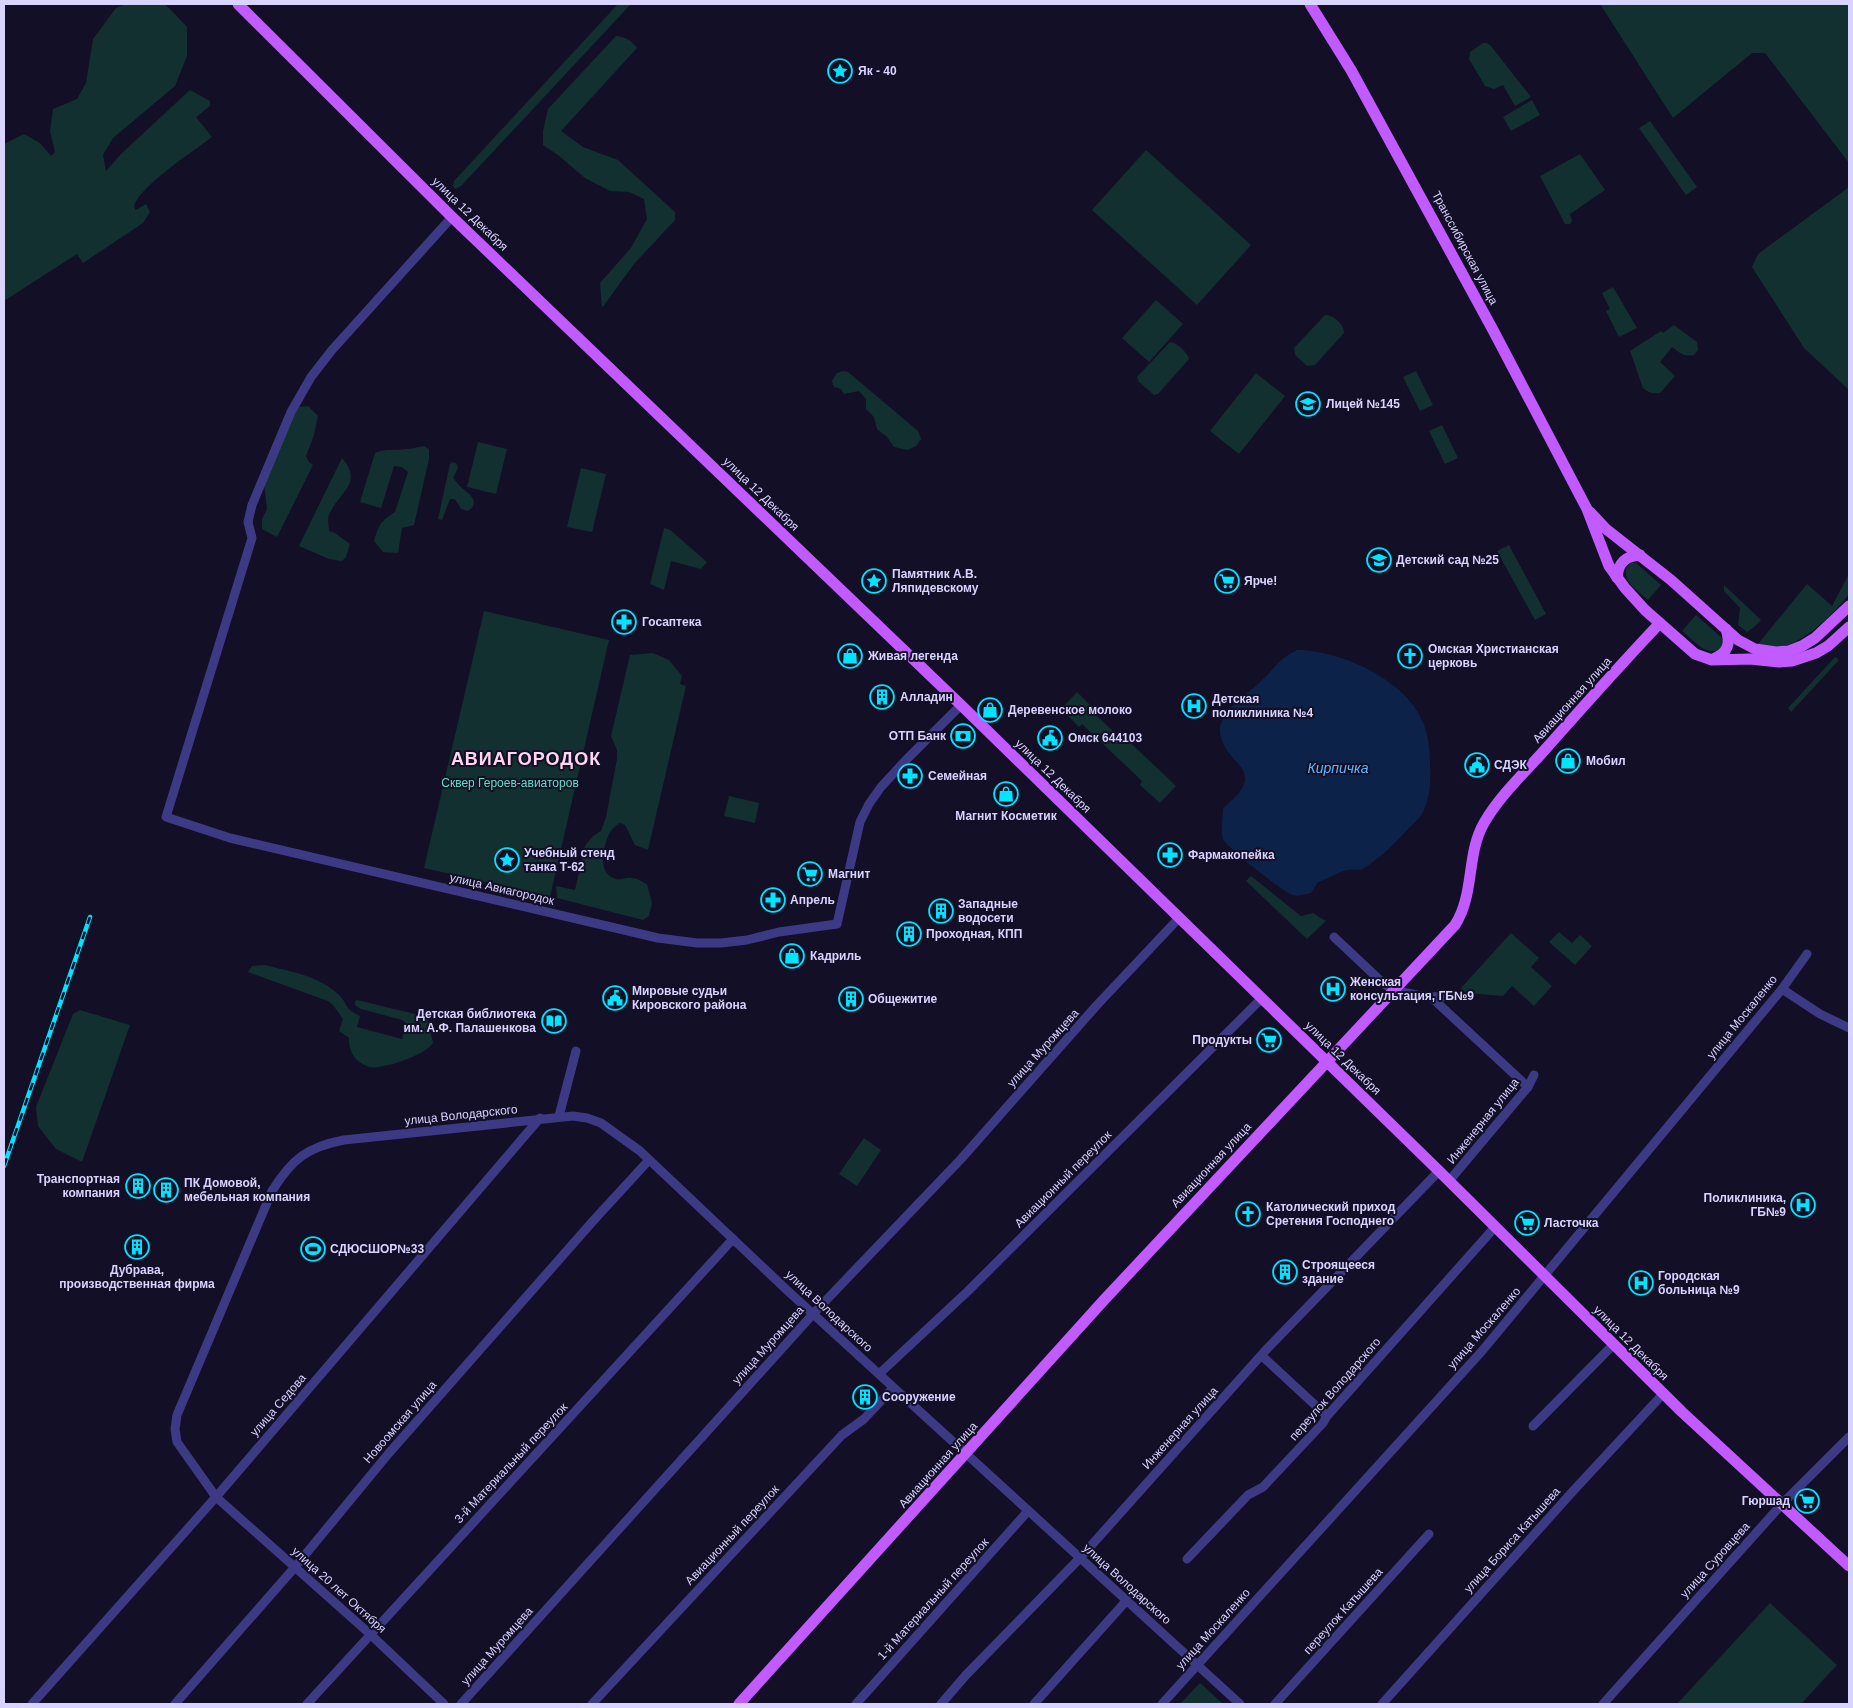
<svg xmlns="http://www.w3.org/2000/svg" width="1853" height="1708" font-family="Arial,sans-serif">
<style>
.green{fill:#12302f}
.water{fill:#0c2248}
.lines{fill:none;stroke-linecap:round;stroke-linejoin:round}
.minor{stroke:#3d3a85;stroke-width:9}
.major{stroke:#c25bff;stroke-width:11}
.rail-casing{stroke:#00e5ff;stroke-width:4.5}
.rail{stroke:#130f26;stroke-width:2.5;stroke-dasharray:8;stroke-linecap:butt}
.labels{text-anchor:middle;stroke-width:4;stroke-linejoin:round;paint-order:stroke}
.poi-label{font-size:12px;font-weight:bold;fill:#d9d4ff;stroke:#130f26;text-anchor:start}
.street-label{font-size:12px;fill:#d9d4ff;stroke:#130f26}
.park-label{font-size:12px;fill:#5fe0c0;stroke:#130f26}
.water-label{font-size:14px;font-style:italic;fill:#62b6ff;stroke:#130f26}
.district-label{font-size:18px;font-weight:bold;letter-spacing:1px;fill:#ffd6f0;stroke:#130f26}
</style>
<rect width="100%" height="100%" fill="#130f26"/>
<g class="green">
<path d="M125,4H165L187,27V56L175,86L113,138L103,155L106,171L121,154L190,90L210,101V106L196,117L212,137C195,150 137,188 134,207L136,210L146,204L150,212L143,223L83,263L77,254L4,301V144L24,134L40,143L51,156L55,152L50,131L53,109L77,99L86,83L93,39L116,8Z"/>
<path d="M618,4H631L461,186L455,189L453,186L454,181Z"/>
<path d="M1600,4H1849V163L1765,53H1752L1673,118Z"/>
<path d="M616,36C626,37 631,40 637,48L561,131L583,147L618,160L675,212V220L634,264L602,308L600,283L631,248L647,219L644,199L629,192L610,191L585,178L558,155L543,145V131L548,109Z"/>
<path d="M1483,43H1487L1491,46L1531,97L1515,106L1503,85L1494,89L1485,86L1469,59L1470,52Z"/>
<path d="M1532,100L1540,115L1511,131L1503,117Z"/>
<path d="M1650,121L1697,187L1686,195L1639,128Z"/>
<path d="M1146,150L1251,245L1197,305L1092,210Z"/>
<path d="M1580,154L1605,190L1570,214L1572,221L1570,224H1565L1540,176Z"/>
<path d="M1849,187V390L1804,348L1752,267L1758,254Z"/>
<path d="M1613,287L1637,328L1619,337L1606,311L1610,309L1602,293Z"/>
<path d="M1156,300L1183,324L1149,362L1122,338Z"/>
<path d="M1325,315C1334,315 1344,325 1344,333L1315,365L1307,366L1295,355L1294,348Z"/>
<path d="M1674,325L1697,342L1698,350L1694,355C1683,357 1680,353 1672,347L1660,362L1675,376L1660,393C1653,394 1649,393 1643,388L1630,351L1661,331L1663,333Z"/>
<path d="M1170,342C1176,342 1188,353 1189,359L1158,394L1154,395L1139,382L1137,377Z"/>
<path d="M843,371L848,372L918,431L921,439L916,446L908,450L894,447L887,437L877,429L874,417L866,409V399L859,391L844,394L841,389L834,387L832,381L837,373Z"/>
<path d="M1416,371L1433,405L1420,411L1403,377Z"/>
<path d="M1256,373L1285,396L1239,454L1210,431Z"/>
<path d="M308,406L318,416L314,435L306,456L309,462L313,465L277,537L262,529V519L267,509L264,483L298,407Z"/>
<path d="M1442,425L1458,458L1445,464L1429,431Z"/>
<path d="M478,442L507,449L496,494L467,487Z"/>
<path d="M423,446L429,449V459L414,525L402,528L398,553L383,552L374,541C379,524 381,521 395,512L408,472L402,467L394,466L381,508L360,502L375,453C386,448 396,451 407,449C412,449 417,447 423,446Z"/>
<path d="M342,458C364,484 339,491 329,515C327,520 329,526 329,531L335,533L350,544L346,557L342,561L329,559L299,546Z"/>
<path d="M452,462L456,463L458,468L453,478C456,481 458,485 462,488C470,494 481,503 468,511L461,509L455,499H450L442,520L438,519L450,464Z"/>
<path d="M581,468L606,474L592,532L567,527Z"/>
<path d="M664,528L670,530L707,562L701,569L671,561L664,590L650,584Z"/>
<path d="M1509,545L1546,614L1535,620L1497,551Z"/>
<path d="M1630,563H1636L1661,585L1648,600C1637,590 1617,578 1630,563Z"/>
<path d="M1849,574V594C1835,613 1799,649 1774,647C1769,647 1763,645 1758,644L1807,584L1832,606Z"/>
<path d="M1724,585L1761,620L1754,627L1747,632L1738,625L1740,608L1724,591Z"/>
<path d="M484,611L609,640L550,897L424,868Z"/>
<path d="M1696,615L1722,638L1723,644C1712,663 1693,640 1682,631Z"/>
<path d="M653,653L669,660L682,676L680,684L686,686L648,850L635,845L625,825L620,823C611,828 608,835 605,845C602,857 600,875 616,879C621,880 627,877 632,878C637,878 642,882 647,884L652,903L649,916L643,920L557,898L556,886L575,890L585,846L593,836L601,831L606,817L617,759V750L611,736L630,655Z"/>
<path d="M1835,657L1839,660L1791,712L1788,708Z"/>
<path d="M1077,692L1096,711L1094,713L1118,736L1120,733L1176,786L1160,803L1140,785L1142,781L1082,724L1079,727L1061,709Z"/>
<path d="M729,796L759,803L755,823L724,816Z"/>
<path d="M1251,876L1301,916L1313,913L1326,921L1307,939L1246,881Z"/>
<path d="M1559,932L1572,943L1580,935L1592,946L1575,965L1549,942Z"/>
<path d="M1511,933L1539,958L1531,967L1552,986L1534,1006L1512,986L1503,996L1466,993L1461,988Z"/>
<path d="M265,965C291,972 317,975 338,994C348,1003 343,1008 360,1016L357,1027L402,1039L406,1023L402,1020L361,1009L355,1005V1001L357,1000L423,1016L428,1021L433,1043C426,1055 382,1070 369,1067C356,1063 348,1052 349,1038L339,1031L343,1019L333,1005L328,1001L248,972L252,966Z"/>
<path d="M80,1010L130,1025L82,1162L56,1149L38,1126L36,1107L73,1014Z"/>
<path d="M864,1138L881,1150L857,1186L839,1174Z"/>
<path d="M1770,1603L1837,1665L1801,1704H1677Z"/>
<path d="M1200,1683L1223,1704H1180Z"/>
</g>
<path class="water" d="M1297,650C1341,650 1409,681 1424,725C1429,737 1430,754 1430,766C1431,783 1430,799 1422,814C1419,819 1413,824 1409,828C1394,844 1380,859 1361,870C1342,867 1334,877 1318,882L1311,893C1305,894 1298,897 1292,895C1282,891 1226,847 1223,839C1220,829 1223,818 1223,808C1275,767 1219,766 1220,728C1220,724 1225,715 1228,711C1238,699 1252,690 1262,680C1270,673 1276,664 1284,658C1287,655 1293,652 1297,650Z"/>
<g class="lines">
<g class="minor">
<path d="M452,217L332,350L311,377L291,412L252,505L248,522L252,538L166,817L230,838L658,938L697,943H721L747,940L779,932L837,924L860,822L869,804L881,787L906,760L961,705"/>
<path d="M1334,937L1384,984C1402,994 1422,997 1443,997"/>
<path d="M1782,989L1820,1014L1849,1028"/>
<path d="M1431,997L1528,1087"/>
<path d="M559,1116L576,1051"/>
<path d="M1449,1181L1528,1087L1534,1075"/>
<path d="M1262,1356L1327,1416"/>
<path d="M879,1374L967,1292L1261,999"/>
<path d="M1533,1426L1614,1344"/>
<path d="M1187,1559L1248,1495L1263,1487L1323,1423L1327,1416L1495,1227"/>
<path d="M32,1704L216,1497L540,1118"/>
<path d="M175,1704L295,1567L389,1453L593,1221L649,1160"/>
<path d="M307,1704L733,1239"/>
<path d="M444,1704L370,1634L216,1497L177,1442L175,1429L177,1415L272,1191C292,1159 307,1147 344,1140L573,1116L587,1118L601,1123L640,1151L789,1292L1240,1704"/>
<path d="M461,1704L813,1314L961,1159L1097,1005L1179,918"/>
<path d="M592,1704L842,1435L864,1419L893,1388"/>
<path d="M856,1704L1028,1511"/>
<path d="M941,1704L966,1675L1080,1558L1265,1351L1439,1171"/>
<path d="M1034,1704L1127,1600"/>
<path d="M1162,1704L1482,1351L1782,989L1807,954"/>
<path d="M1275,1704L1429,1534"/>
<path d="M1382,1704L1574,1490L1663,1394"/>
<path d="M1603,1704L1782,1504L1849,1437"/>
</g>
<g class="major">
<path d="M238,4L452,217L961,705L1439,1171L1682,1412L1849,1566"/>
<path d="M1310,4L1351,70L1493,330L1587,509L1609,566L1625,588L1645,610L1695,654L1712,660L1750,659L1779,662L1792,661L1816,653L1828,646L1849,627"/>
<path d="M1590,512L1606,529L1671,580L1738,640L1755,649L1776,652L1789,651L1802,646L1815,638L1849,606"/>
<path d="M1617,578C1618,563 1625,556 1640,555"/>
<path d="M1713,659C1728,653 1731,644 1726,629"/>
<path d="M739,1704L1104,1300L1455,925C1475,894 1466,854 1484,823C1499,797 1522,775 1542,753C1581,709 1620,665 1660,623"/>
</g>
<g class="rail-casing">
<path id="rail" d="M4,1166L90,917"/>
</g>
<use href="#rail" class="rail"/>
</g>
<defs>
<g id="sight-ring" transform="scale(1.25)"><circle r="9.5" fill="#130f26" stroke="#00e5ff" stroke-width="1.5"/><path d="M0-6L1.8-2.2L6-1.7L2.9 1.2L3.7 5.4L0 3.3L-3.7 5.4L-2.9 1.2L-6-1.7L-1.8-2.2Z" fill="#00e5ff"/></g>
<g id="school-ring" transform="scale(1.25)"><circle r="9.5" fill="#130f26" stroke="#00e5ff" stroke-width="1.5"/><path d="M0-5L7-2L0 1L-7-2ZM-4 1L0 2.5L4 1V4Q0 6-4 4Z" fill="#00e5ff"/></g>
<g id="supermarket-ring" transform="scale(1.25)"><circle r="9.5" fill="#130f26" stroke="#00e5ff" stroke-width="1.5"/><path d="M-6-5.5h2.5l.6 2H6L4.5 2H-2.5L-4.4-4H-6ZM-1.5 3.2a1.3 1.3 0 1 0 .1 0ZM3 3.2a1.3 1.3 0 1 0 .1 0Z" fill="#00e5ff"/></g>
<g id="pharmacy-ring" transform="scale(1.25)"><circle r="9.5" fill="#130f26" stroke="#00e5ff" stroke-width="1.5"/><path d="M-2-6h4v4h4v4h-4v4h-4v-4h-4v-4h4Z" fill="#00e5ff"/></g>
<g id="shop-ring" transform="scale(1.25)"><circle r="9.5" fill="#130f26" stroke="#00e5ff" stroke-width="1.5"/><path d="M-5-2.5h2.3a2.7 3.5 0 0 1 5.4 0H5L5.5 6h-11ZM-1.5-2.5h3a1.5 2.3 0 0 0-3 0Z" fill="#00e5ff"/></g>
<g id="church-ring" transform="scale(1.25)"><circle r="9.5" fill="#130f26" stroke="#00e5ff" stroke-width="1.5"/><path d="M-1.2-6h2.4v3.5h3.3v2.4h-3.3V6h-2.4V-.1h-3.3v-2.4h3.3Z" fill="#00e5ff"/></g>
<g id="building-ring" transform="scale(1.25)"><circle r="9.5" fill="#130f26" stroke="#00e5ff" stroke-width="1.5"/><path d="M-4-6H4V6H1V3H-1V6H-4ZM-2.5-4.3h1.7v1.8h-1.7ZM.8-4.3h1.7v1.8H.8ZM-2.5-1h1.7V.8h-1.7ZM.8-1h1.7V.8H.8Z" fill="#00e5ff"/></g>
<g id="hospital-ring" transform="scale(1.25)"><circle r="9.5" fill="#130f26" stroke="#00e5ff" stroke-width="1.5"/><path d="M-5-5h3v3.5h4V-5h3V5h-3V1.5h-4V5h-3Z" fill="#00e5ff"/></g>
<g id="bank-ring" transform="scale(1.25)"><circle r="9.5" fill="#130f26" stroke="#00e5ff" stroke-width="1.5"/><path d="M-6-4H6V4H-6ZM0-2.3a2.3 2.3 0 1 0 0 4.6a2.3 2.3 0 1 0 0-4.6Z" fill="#00e5ff"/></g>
<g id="civic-ring" transform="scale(1.25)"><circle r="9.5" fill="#130f26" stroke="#00e5ff" stroke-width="1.5"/><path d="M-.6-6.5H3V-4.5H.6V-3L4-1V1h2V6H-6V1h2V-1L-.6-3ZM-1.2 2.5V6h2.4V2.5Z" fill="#00e5ff"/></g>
<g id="library-ring" transform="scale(1.25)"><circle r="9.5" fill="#130f26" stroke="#00e5ff" stroke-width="1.5"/><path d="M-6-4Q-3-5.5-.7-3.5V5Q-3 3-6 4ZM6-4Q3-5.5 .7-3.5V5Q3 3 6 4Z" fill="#00e5ff"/></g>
<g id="stadium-ring" transform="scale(1.25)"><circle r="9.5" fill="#130f26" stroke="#00e5ff" stroke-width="1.5"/><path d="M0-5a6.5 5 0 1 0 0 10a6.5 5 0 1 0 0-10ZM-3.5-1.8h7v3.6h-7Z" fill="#00e5ff"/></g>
</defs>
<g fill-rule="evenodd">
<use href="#sight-ring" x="840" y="71"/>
<use href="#school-ring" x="1308" y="404"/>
<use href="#school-ring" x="1379" y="560"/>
<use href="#sight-ring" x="874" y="581"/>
<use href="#supermarket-ring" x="1227" y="581"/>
<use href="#pharmacy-ring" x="624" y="622"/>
<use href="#shop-ring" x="850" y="656"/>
<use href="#church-ring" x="1410" y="656"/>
<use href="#building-ring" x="882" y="697"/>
<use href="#hospital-ring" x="1194" y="706"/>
<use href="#shop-ring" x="990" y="710"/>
<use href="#bank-ring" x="963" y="736"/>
<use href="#civic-ring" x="1050" y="738"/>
<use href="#shop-ring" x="1568" y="761"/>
<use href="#civic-ring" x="1477" y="765"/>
<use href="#pharmacy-ring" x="910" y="776"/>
<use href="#shop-ring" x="1006" y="794"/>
<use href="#pharmacy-ring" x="1170" y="855"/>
<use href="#sight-ring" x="507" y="860"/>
<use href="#supermarket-ring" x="810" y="874"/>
<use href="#pharmacy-ring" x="773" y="900"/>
<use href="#building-ring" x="941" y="911"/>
<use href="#building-ring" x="909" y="934"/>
<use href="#shop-ring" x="792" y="956"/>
<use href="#hospital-ring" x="1333" y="989"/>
<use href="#civic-ring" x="615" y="998"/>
<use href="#building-ring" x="851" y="999"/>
<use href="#library-ring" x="554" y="1021"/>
<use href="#supermarket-ring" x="1269" y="1040"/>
<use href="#building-ring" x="138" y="1186"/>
<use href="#building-ring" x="166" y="1190"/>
<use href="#hospital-ring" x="1803" y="1205"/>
<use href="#church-ring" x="1248" y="1214"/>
<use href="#supermarket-ring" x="1527" y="1223"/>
<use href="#building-ring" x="137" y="1247"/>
<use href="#stadium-ring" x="313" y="1249"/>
<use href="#building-ring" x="1285" y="1272"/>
<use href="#hospital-ring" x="1641" y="1283"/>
<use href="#building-ring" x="865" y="1397"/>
<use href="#supermarket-ring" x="1807" y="1501"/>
</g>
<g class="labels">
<g class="poi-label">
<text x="858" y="75">Як - 40</text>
<text x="1326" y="408">Лицей №145</text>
<text x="1396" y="564">Детский сад №25</text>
<text x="892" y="578">Памятник А.В.<tspan x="892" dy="14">Ляпидевскому</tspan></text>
<text x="1244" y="585">Ярче!</text>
<text x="642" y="626">Госаптека</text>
<text x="1428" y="653">Омская Христианская<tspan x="1428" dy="14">церковь</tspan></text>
<text x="868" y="660">Живая легенда</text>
<text x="900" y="701">Алладин</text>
<text x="1212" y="703">Детская<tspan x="1212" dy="14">поликлиника №4</tspan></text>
<text x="1008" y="714">Деревенское молоко</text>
<text x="946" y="740" text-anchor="end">ОТП Банк</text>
<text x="1068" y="742">Омск 644103</text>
<text x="1586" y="765">Мобил</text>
<text x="1494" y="769">СДЭК</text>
<text x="928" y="780">Семейная</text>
<text x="1006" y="820" text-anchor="middle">Магнит Косметик</text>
<text x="524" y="857">Учебный стенд<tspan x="524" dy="14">танка Т-62</tspan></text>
<text x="1188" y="859">Фармакопейка</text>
<text x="828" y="878">Магнит</text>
<text x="790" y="904">Апрель</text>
<text x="958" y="908">Западные<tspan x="958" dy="14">водосети</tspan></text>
<text x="926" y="938">Проходная, КПП</text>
<text x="810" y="960">Кадриль</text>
<text x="1350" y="986">Женская<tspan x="1350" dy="14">консультация, ГБ№9</tspan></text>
<text x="632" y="995">Мировые судьи<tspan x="632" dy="14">Кировского района</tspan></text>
<text x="868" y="1003">Общежитие</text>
<text x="536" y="1018" text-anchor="end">Детская библиотека<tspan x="536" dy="14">им. А.Ф. Палашенкова</tspan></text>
<text x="1252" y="1044" text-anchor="end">Продукты</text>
<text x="120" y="1183" text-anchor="end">Транспортная<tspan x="120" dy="14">компания</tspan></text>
<text x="184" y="1187">ПК Домовой,<tspan x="184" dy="14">мебельная компания</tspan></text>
<text x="1786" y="1202" text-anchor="end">Поликлиника,<tspan x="1786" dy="14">ГБ№9</tspan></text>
<text x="1266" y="1211">Католический приход<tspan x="1266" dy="14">Сретения Господнего</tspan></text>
<text x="1544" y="1227">Ласточка</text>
<text x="330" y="1253">СДЮСШОР№33</text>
<text x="1302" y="1269">Строящееся<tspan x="1302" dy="14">здание</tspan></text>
<text x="137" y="1274" text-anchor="middle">Дубрава,<tspan x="137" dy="14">производственная фирма</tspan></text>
<text x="1658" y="1280">Городская<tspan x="1658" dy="14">больница №9</tspan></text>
<text x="882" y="1401">Сооружение</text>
<text x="1790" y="1505" text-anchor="end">Гюршад</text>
</g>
<g class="street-label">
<text transform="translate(470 214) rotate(44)" y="4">улица 12 Декабря</text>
<text transform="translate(1465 248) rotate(62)" y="4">Транссибирская улица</text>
<text transform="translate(761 494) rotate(44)" y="4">улица 12 Декабря</text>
<text transform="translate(1572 700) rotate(-48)" y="4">Авиационная улица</text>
<text transform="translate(1053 776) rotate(44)" y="4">улица 12 Декабря</text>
<text transform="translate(502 889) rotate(13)" y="4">улица Авиагородок</text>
<text transform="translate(1742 1017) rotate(-51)" y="4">улица Москаленко</text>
<text transform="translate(1043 1048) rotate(-48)" y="4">улица Муромцева</text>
<text transform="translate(1343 1058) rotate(44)" y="4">улица 12 Декабря</text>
<text transform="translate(461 1115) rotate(-6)" y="4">улица Володарского</text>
<text transform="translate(1483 1121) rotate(-51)" y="4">Инженерная улица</text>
<text transform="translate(1211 1165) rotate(-47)" y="4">Авиационная улица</text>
<text transform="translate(1063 1179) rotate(-45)" y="4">Авиационный переулок</text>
<text transform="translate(829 1311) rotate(43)" y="4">улица Володарского</text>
<text transform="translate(1484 1328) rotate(-49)" y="4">улица Москаленко</text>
<text transform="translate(1631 1343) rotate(45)" y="4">улица 12 Декабря</text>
<text transform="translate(768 1345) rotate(-48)" y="4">улица Муромцева</text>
<text transform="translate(1335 1389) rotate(-49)" y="4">переулок Володарского</text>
<text transform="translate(278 1405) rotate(-49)" y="4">улица Седова</text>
<text transform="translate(400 1422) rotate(-49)" y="4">Новоомская улица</text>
<text transform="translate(1180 1428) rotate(-48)" y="4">Инженерная улица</text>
<text transform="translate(511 1463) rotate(-47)" y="4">3-й Материальный переулок</text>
<text transform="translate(938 1465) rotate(-48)" y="4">Авиационная улица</text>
<text transform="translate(732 1535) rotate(-47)" y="4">Авиационный переулок</text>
<text transform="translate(1512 1540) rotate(-48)" y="4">улица Бориса Катышева</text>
<text transform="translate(1715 1560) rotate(-48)" y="4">улица Суровцева</text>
<text transform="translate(1127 1584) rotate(42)" y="4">улица Володарского</text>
<text transform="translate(339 1590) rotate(42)" y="4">улица 20 лет Октября</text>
<text transform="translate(933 1599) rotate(-48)" y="4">1-й Материальный переулок</text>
<text transform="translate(1343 1611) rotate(-48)" y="4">переулок Катышева</text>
<text transform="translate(1213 1629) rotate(-48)" y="4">улица Москаленко</text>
<text transform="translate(497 1646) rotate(-48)" y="4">улица Муромцева</text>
</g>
<g class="park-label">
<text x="510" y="787">Сквер Героев-авиаторов</text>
</g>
<g class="water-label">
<text x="1338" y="773">Кирпичка</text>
</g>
<g class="district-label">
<text x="526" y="765">АВИАГОРОДОК</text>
</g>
</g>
<rect width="1853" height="1708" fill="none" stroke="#d9d4ff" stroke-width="10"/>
</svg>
